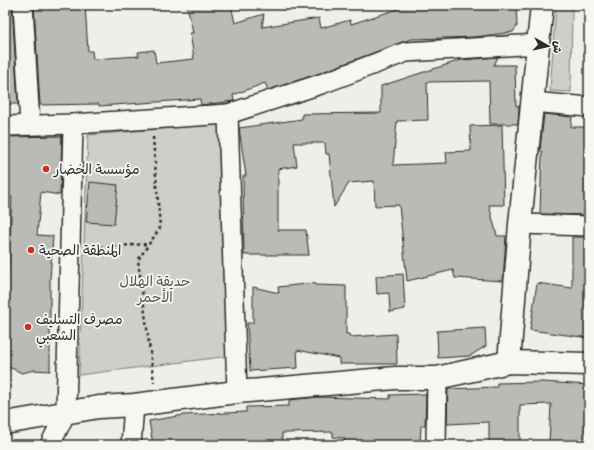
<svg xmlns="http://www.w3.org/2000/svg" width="594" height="450" font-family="'Gochi Hand','Playpen Sans Arabic',sans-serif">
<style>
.green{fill:#cececa;stroke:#7c7c7a}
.building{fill:#babab7;stroke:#2b2b2b}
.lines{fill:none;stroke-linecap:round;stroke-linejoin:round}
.minor-casing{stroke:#2b2b2b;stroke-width:22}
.tertiary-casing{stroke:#2b2b2b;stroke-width:25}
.path{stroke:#2b2b2b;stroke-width:2.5;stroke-dasharray:3 3;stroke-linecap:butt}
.minor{stroke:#f6f6f2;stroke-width:19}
.tertiary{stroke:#f6f6f2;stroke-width:22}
.poi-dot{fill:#c8321e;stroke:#f6f6f2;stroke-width:1.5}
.labels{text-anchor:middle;stroke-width:3.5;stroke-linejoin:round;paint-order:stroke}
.poi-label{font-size:14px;fill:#2b2b2b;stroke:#f6f6f2;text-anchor:start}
.park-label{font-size:14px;fill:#545453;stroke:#f6f6f2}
</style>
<rect width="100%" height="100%" fill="#eeeeea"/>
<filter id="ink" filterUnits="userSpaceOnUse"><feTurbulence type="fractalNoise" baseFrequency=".025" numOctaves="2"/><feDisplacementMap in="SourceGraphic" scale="8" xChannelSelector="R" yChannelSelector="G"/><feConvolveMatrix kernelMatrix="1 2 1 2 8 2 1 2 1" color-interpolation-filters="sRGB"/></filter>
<g filter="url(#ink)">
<g class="green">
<path d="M556,5H572L571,92L550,91Z"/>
<path d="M219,124L230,356L79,375L88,135Z"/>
</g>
<g class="building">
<path d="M5,5H12L18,104H5Z"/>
<path d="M34,5H85L88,51H92L93,59L139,56L138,52L154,50L156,63L194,59L190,33H193L187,5H231L235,23L264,14L262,27L319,18L321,28L350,20L351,24L398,9L396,5H516L517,26L513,32L475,37L412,39L402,42L317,74L268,90L265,83L233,95L234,101L201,105L200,99L99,106V104L40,105Z"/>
<path d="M498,57L494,65H515L516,106H519L518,124H490L489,81L427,82L428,120L397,121L393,165L447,163L446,152L471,151L470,126L502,125L504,205H489L497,236H506L503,281L455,278L453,270L407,281L399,205L375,206L374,181L349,183L334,207L329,154H326L325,143H294L297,166L278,169V230H306L309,255H244L243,176H246L239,128L302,119V114L381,113V86L461,60Z"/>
<path d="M544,114L572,117L571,127H589V215L540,214L542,151L540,150Z"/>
<path d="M62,136L60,195L41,192L37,235L53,236L50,279V371L34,370L22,373L11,368L5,367V277H8L12,197H5V137Z"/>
<path d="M90,182L118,185L114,224L86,222Z"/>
<path d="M572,237H589V338L530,330L537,283L572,288Z"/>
<path d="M403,274L405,309L390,312L389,293L377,294L376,276Z"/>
<path d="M315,283V285L346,286V334H349L350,337L396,334L397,364H339V358L297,350L298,368L250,371L247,323H253V287L279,293L278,287Z"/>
<path d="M485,328L486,346L470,356L438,358L437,331Z"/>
<path d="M542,382L589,385V444L549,442L551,404L520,405V445H489V422L447,424L448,389L497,387V383Z"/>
<path d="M426,394L425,425L421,426L420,445H345L344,438L333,437V432L282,433V445H153L149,421L184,415L246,412V407L289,406V400L318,397L390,399V395Z"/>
</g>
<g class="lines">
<g class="minor-casing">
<g id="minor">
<path d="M23,5L30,125"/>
<path d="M532,102L589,107"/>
<path d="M228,114L237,392"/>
<path d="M5,126L73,124L228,114L321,84L406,52L538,44"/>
<path d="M520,224L589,226"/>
<path d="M50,445L66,412L73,124"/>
<path d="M131,445L134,405"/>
<path d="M436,445L437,378"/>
</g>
</g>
<g class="tertiary-casing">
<g id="tertiary">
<path d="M509,362L520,224L542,5"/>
<path d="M5,423L99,407L134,405L237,392L395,378H437L509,362L589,364"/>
</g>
</g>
<g class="path">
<path d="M153,137L160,228L138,260L154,382"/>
<path d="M89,248L148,244"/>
</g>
<use href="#minor" class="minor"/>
<use href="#tertiary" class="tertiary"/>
</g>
</g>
<g class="poi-dot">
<circle cx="46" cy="169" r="4"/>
<circle cx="31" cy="250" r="4"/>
<circle cx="28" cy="327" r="4"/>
</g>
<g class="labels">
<g class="poi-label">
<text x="54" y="174">مؤسسة الخضار</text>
<text x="39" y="255">المنطقة الصحية</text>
<text x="36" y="324">مصرف التسليف<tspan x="36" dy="16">الشعبي</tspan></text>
</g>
<g class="park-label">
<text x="155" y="286">حديقة الهلال<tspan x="155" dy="16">الأحمر</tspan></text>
</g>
</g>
<rect width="594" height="450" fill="none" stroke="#f6f6f2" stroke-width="20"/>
<rect x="10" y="10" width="574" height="430" fill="none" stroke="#2b2b2b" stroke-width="1.5" filter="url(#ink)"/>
<g transform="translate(548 46) rotate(98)" stroke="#f6f6f2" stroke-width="3" paint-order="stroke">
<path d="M0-3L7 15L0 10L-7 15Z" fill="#2b2b2b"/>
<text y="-6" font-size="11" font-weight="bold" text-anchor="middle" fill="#2b2b2b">ش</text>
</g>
</svg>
